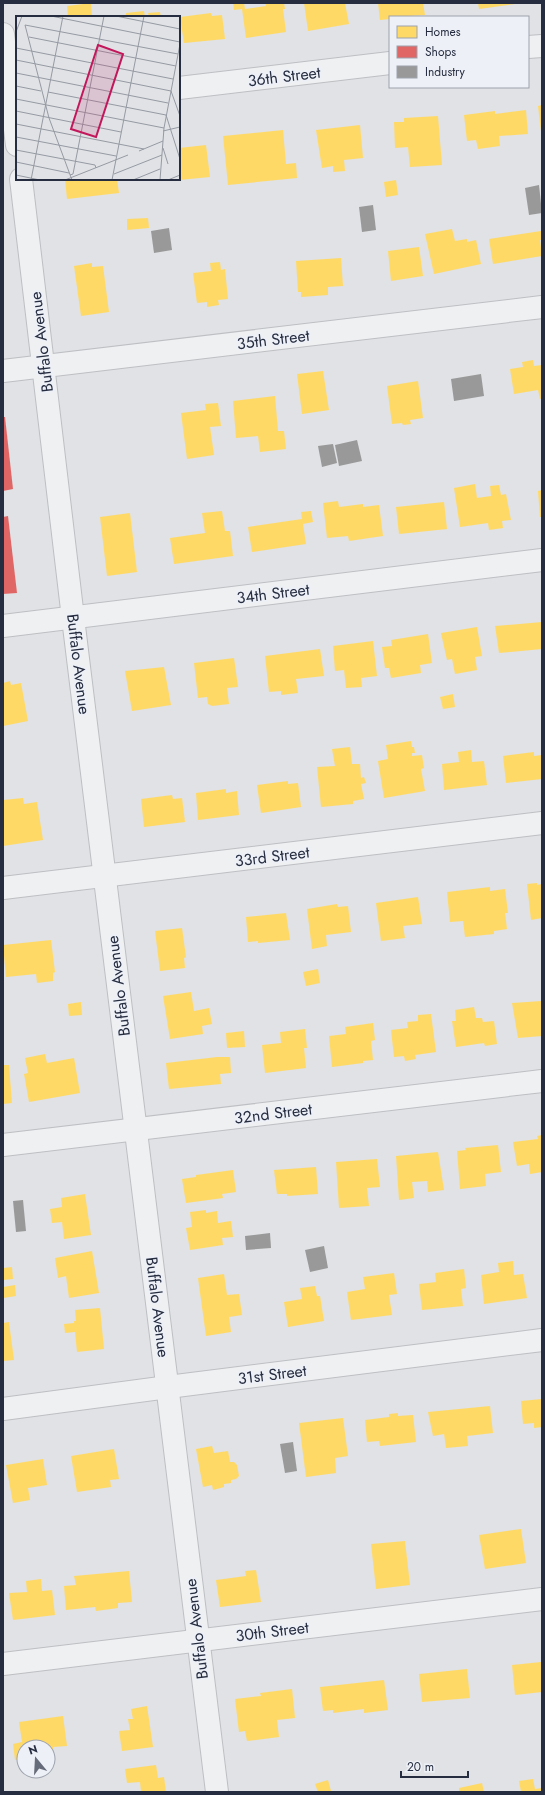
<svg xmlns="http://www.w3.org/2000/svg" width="545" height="1795" font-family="Jost,sans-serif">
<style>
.homes{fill:#ffd966}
.shops{fill:#e06666}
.industry{fill:#999}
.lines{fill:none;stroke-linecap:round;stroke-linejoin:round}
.minor-casing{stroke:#bdbfc3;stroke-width:24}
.minor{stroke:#eff0f2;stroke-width:22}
.labels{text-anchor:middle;stroke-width:4;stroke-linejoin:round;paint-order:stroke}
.street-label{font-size:16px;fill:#262d40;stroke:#edf0f6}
.inset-road{fill:none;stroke:#969aa3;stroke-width:1}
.view{fill:#c2185b;fill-opacity:0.15;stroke:#c2185b;stroke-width:2}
.inset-edge{fill:none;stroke:#262d40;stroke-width:2}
</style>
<rect width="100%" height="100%" fill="#e0e2e5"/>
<g class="homes">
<path d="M91,3L92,17H68L67,6Z"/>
<path d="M233,3H244L245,9L266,6L265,3H284L285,9H283L286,32L246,38L242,9L234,10Z"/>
<path d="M304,3H345L349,24L308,31Z"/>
<path d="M378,3H423L425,15L390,17V19L380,20Z"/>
<path d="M478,3H515V4L479,9Z"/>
<path d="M144,11L145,17H126V13Z"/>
<path d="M160,12L161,17H149L148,13Z"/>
<path d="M211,13L212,16L222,15L225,39L184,43L180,17Z"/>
<path d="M542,105V131H541L538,106Z"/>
<path d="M526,110L528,134L499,136L500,146L478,149L476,140L467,141L464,115L495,111V114Z"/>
<path d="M438,116L442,165L410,167L408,147L395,148L394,122H404V118Z"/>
<path d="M360,125L363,158L344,160L345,171L333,172V166L322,168L316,130Z"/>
<path d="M283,130L286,164L296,163L297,178L228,185L223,136Z"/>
<path d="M206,145L210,177L179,180V148Z"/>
<path d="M65,179H117L119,193L67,199Z"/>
<path d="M396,180L398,195L386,197L384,182Z"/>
<path d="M148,218L149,228L127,230V219Z"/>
<path d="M452,229L455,241L467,239V242L476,240L481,264L434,274L425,234Z"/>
<path d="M541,231L542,240H540L542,256L493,264L489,239Z"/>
<path d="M419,247L423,276L391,281L388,251Z"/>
<path d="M341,258L343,286L328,287V295L301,297V292H298L296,261Z"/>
<path d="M220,262L221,270L225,269L228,299L218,300L219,305L207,307V302L197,303L193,273L211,271L210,263Z"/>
<path d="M92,263V267L103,266L109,312L81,316L74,266Z"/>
<path d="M533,360L534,366L542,365V398L540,399L538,390L514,394L510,369L523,367L522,362Z"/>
<path d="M323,371L329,410L302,414L297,374Z"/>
<path d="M418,381L423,418L410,420L411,424L403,425L402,423L392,424L387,386Z"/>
<path d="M275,396L278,431H284L286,449L260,452L258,436L236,438L233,401Z"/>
<path d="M218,403L221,426L210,427L214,455L187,459L181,413L206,410L205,404Z"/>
<path d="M475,484L477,498L491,496L490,486L499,485L501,495L506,494L511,520L502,521L503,528L489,530L488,523L460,527L454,488Z"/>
<path d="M542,490V517H540L538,491Z"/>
<path d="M338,501L339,507L363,504V507L379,505L383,536L349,541L348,536L327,538L323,503Z"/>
<path d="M444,502L447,529L399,534L396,507Z"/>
<path d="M222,511L225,531H230L233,556L174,564L170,538L205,533L202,513Z"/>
<path d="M311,511L313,522L303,524L306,544L252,552L248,527L302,519L301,512Z"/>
<path d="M130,513L137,572L107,576L100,517Z"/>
<path d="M542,622V649L499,653L495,626Z"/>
<path d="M477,627L482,656L475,657L477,670L455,674L452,659L447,660L441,633Z"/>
<path d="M428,634L432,663L420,665L421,673L391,678L389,668H385L382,647L392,646L391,640Z"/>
<path d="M373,641L377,676L361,678L362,687L346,688L344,670L335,671L333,646Z"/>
<path d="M320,649L324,676L296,679L298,693L281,695V691L269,692L265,656Z"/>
<path d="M234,658L238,687L227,688L229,704L212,706L208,704L207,697L198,698L194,663Z"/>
<path d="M164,667L171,705L132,711L125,671Z"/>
<path d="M10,681L11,685L21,683L28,721L3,726V683Z"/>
<path d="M453,694L455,707L443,709L440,697Z"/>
<path d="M411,741L412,747H414L415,753H412V756L422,755L424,768L421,769L425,791L384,798L378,761L388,759L386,745Z"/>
<path d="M350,747L352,764H360L361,778L364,777L366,783L361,784L364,799L353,801V804L321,807L317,767L335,766L332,749Z"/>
<path d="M471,750L472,762L484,761L487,785L444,790L442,764L459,762L458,752Z"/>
<path d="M534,752V756L542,755V779L506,783L503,756Z"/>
<path d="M288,781V784L298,783L301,807L261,813L257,785Z"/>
<path d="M226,789V793L237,791L239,815L198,820L196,793Z"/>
<path d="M172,795L173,799L182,798L185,822L144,827L141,799Z"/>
<path d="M23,798L24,804L37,802L43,840L3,846V800Z"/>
<path d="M537,883V885L542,884V918L531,920L527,884Z"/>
<path d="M490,887V891L505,889L508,913H505L507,929L494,931V934L465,937L463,921L450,922L447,892Z"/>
<path d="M418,897L422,924L403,926L405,938L381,941L376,903Z"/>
<path d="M337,904L338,907L348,906L351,932L326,935L327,946L312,949L307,909Z"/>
<path d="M286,913L290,940L258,943V941L248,942L246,917Z"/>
<path d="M182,928L186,957L184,958L185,968L160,971L155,931Z"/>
<path d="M51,940L55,972L53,973V981L37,983L36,974L6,977L3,945Z"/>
<path d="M318,969L320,983L306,986L303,972Z"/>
<path d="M191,992L194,1011L209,1008L212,1024L202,1026L203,1034L170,1039L163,996Z"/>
<path d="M542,1001V1036L518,1038L512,1003Z"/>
<path d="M81,1002L82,1015L69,1016L68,1004Z"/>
<path d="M474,1007L476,1018H482L483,1022L494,1021L497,1044L485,1046L484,1043L456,1047L452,1021H456L455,1010Z"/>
<path d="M431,1014L436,1052L415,1055L416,1059L405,1061L404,1056L394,1057L391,1030L408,1028L407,1022L418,1021V1015Z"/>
<path d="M373,1023L375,1040L371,1041L373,1060L363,1061V1063L332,1067L329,1036L346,1034L345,1027Z"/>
<path d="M305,1029L307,1048H304L306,1068L265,1073L262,1045L281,1043L280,1032Z"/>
<path d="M244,1031L245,1047L227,1048L226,1033Z"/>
<path d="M45,1054L47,1063L74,1058L80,1093L29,1102L24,1074L28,1073L25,1058Z"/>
<path d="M217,1057H230L231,1073L220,1074L221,1084L169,1089L166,1063Z"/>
<path d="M3,1065H9L12,1103L3,1104Z"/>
<path d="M542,1135V1172L530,1174L529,1164L517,1166L513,1142L538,1139L537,1136Z"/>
<path d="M498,1145L501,1172L485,1174L486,1186L460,1189L457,1151L466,1150L465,1148Z"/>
<path d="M438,1152L444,1190L428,1192L427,1181L412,1182L414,1198L399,1200L396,1156Z"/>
<path d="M377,1159L380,1187L367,1188L369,1206L339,1208L336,1162Z"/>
<path d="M316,1167L318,1194L287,1196V1194H277L274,1170Z"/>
<path d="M233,1170L236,1192L222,1194L223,1198L186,1203L182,1179L196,1177V1175Z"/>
<path d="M85,1194L91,1235L64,1239L62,1222L52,1223L50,1209L62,1207L61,1198Z"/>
<path d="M206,1210V1213L217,1211L218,1223L231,1221L233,1237L222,1238L223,1245L190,1250L186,1228L192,1227L190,1212Z"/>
<path d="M92,1251L99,1293L69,1298L66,1276L58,1278L55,1258Z"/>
<path d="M513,1261L514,1275L523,1274L527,1298L484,1304L481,1275L499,1272L498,1263Z"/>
<path d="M12,1267L13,1279L3,1280V1268Z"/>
<path d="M464,1269L466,1288L461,1289L463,1306L422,1310L419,1284L436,1282L435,1273Z"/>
<path d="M394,1273L397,1294L389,1295L392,1315L351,1320L347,1292L365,1289L363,1277Z"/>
<path d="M224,1274L227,1295L239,1294L242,1315L229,1317L231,1332L206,1336L198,1278Z"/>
<path d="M15,1285L16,1296L3,1298V1287Z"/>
<path d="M315,1286L317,1296H320L324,1321L288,1327L284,1302L302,1299L300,1288Z"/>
<path d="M100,1308L104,1349L77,1352L75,1332L65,1333L64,1324L74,1323V1321H76L75,1310Z"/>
<path d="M9,1322L14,1360L3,1361V1323Z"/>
<path d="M542,1399V1427L534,1428V1423L523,1424L521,1401Z"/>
<path d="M490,1406L493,1433L467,1436L468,1446L446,1448L444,1434L433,1436L428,1412Z"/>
<path d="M398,1413V1416L413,1415L416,1442L380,1446L379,1441L367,1442L365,1420L389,1417V1414Z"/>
<path d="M343,1418L348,1456L335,1458L336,1473L306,1477L299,1423Z"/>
<path d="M212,1446L214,1453L228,1451L230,1462H234L237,1465L239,1476L236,1479L231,1480V1483L224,1484V1487L213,1490L212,1485L203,1487L196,1449Z"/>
<path d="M114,1449L119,1479L110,1480L111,1487L77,1492L71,1456Z"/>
<path d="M43,1459L47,1485L28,1488L30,1500L13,1503L6,1465Z"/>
<path d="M521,1529L526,1563L485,1569L479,1535Z"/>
<path d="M405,1541L410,1585L376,1589L371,1544Z"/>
<path d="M256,1570L261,1602L220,1607L216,1580L246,1576L245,1571Z"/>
<path d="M129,1571L132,1602L118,1603V1608L96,1611L95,1607L66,1610L64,1586L76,1585L74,1576Z"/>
<path d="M41,1579L42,1591L52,1590L55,1615L13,1620L9,1593L27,1592L26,1581Z"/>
<path d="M541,1662L542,1692L515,1695L512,1665Z"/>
<path d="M467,1669L470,1698L422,1702L419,1674Z"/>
<path d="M384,1680L388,1710L364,1713V1709L333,1713V1710L323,1711L320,1687Z"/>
<path d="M292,1689L295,1718L277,1720L279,1737L247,1741L245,1731L239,1732L235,1699L261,1696L260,1693Z"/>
<path d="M147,1706L153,1747L122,1751L119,1731L130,1730L128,1719H133L131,1709Z"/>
<path d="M63,1716L67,1746L53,1747L54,1755L48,1756V1747H24V1759L15,1760L13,1744L22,1742L19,1722Z"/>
<path d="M156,1765L158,1778L164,1777L166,1792H141L140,1782L127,1783L125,1769Z"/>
<path d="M533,1779L535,1789L542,1788V1792H521L519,1781Z"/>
<path d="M328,1780L331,1791L318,1792L315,1784Z"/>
<path d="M482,1783L484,1792H459V1788Z"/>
</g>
<g class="shops">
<path d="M3,417H5L13,489L3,491Z"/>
<path d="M8,516L17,593L3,594V517Z"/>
</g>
<g class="industry">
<path d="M539,185L542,213L529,215L525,188Z"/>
<path d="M373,205L376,230L362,232L359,207Z"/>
<path d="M169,228L172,250L154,253L151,231Z"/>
<path d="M481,374L484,396L454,401L451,379Z"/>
<path d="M357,440L362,461L339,466L335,445Z"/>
<path d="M333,444L337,463L322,467L318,446Z"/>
<path d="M23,1200L26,1231L16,1232L13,1201Z"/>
<path d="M270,1233L271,1248L246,1250L245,1236Z"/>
<path d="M324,1246L328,1268L310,1272L305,1250Z"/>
<path d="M293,1442L297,1471L285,1473L280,1444Z"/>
</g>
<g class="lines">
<g class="minor-casing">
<g id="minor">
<path d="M3,34L17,145"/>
<path d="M528,47L542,46"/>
<path d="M179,88L390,63"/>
<path d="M21,179L73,618L217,1792"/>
<path d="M3,371L542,307"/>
<path d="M3,626L542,560"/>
<path d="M3,888L542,823"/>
<path d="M3,1145L542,1081"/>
<path d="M3,1409L168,1387L542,1340"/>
<path d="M3,1664L542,1599"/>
</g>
</g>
<use href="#minor" class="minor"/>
</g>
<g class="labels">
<g class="street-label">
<text transform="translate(284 76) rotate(-7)" y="6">36th Street</text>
<text transform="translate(273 339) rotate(-7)" y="6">35th Street</text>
<text transform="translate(41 342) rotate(-97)" y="6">Buffalo Avenue</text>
<text transform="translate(273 593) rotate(-7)" y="6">34th Street</text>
<text transform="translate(79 664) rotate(83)" y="6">Buffalo Avenue</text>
<text transform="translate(272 856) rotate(-7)" y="6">33rd Street</text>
<text transform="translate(118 986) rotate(-97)" y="6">Buffalo Avenue</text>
<text transform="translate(273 1113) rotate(-7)" y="6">32nd Street</text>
<text transform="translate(158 1307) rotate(83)" y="6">Buffalo Avenue</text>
<text transform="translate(272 1374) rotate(-7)" y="6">31st Street</text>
<text transform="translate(196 1629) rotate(-97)" y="6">Buffalo Avenue</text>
<text transform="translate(272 1631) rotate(-7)" y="6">30th Street</text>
</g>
</g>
<g transform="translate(16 16)">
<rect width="164" height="164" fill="#e0e2e5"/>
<path class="inset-road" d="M35,0L164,26M100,0L164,13M0,16L6,0M13,21L160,50M0,32L157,63M0,44L155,75L164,100M0,57L152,87M0,70L25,75M32,76L150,99L164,143M0,83L148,112M0,95L105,116M0,108L128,133M147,115L164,111M0,121L100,140M147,132L152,148M0,134L79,149L80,152M123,135L147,125M0,146L53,157M98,158L146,139M0,159L24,164M54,159L57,158L88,0M15,164L47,0M49,164L112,139M56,164L33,102L9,9L162,38M96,164L128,0M117,164L144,153M144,164L148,112L164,28M152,164L164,159"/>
<path class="view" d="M82,29L107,38L80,121L55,113Z"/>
<rect width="164" height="164" class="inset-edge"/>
</g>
<rect width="545" height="1795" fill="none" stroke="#262d40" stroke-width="8"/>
<rect x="389" y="16" width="140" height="72" fill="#edf0f6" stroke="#9da2ad"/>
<rect x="397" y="26" width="20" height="12" fill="#ffd966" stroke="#9da2ad"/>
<text x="425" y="36" font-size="12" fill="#262d40">Homes</text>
<rect x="397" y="46" width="20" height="12" fill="#e06666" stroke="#9da2ad"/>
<text x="425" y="56" font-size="12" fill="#262d40">Shops</text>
<rect x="397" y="66" width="20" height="12" fill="#999999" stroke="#9da2ad"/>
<text x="425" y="76" font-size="12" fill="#262d40">Industry</text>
<g transform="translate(36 1759) rotate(342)"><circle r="19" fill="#edf0f6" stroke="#9da2ad"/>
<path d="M0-3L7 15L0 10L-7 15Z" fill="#676c7a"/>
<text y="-6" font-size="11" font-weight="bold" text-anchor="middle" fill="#262d40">N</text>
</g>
<path d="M401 1771v6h67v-6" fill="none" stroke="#262d40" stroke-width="2"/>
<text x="407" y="1771" font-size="12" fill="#262d40" stroke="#edf0f6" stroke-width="3" paint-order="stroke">20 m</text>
</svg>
